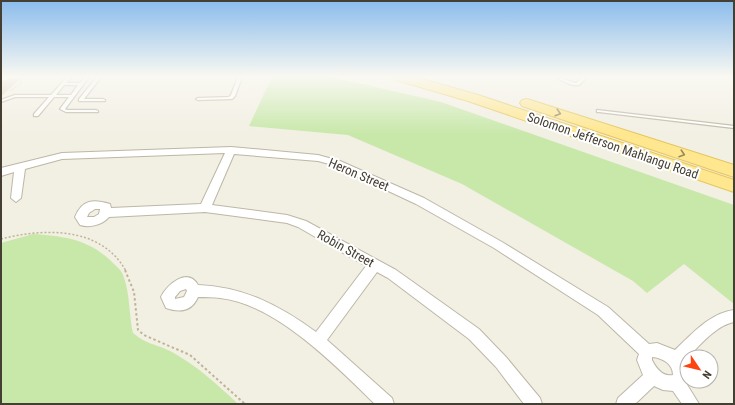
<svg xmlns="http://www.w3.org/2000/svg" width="735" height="405" font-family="'Roboto Condensed',sans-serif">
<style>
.green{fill:#c8e8aa}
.building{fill:#d4cbb8;stroke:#cec3ac}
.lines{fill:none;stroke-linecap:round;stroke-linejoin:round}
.lane-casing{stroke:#bdb7a6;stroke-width:2.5}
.street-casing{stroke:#bdb7a6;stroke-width:2}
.primary-casing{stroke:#e5c65e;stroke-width:2}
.path-far2{stroke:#bfb497;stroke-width:1;stroke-dasharray:1.5 1.5;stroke-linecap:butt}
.path-far1{stroke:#bfb497;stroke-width:1.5;stroke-dasharray:2 2;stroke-linecap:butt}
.path{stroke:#bfb497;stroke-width:2;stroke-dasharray:2.5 2.5;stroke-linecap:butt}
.lane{fill:#fff;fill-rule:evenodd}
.street{fill:#fff;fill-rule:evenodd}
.primary{fill:#ffe78f;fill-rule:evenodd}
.oneway{stroke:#988a5c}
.labels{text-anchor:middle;stroke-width:4;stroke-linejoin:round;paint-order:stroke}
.street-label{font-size:13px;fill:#443e33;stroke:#fff}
</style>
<rect width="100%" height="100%" fill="#f2efe3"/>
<g class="green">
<path d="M272,77H331L441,102L734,205V304L684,264L647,293L633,281L462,184L348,135L249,126Z"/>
<path d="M33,234C63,236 89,239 112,262C115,265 120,269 122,273C130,289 129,316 133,333C147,345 157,344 172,352C197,366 217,384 238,404H1V243Z"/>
</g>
<path class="building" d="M9,79H19L1,96V81H7Z"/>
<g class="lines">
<g class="lane-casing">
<g id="lane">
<path d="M67,77H71L66,83H80L85,77H89L65,109L67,110H96L98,111V112H66L60,109L69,97H54L38,116H34V114L49,97H15L1,102V100L15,95H51ZM64,85H78L71,95H56Z"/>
<path d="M97,77H101L84,99H103L105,100V101H79V99Z"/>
<path d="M238,77H242L235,96L232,99L198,100L196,99L198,98L229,97L231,95Z"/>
<path d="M556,77C565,77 569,83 577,83L582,77H587L579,85C571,86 564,82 556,77Z"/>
<path d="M597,110L734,126V128L599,112H597Z"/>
</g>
</g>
<g class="street-casing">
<path id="street" d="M231,147L318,155L340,161L424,198L502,242L608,307L649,344L657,343L675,350C692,334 710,313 734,310V322C714,326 697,349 684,361L687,368L686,383L699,404H682L673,391L663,390L654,386L635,404H616L618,398L643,375L637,360L639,354L598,315L494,248L416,204L333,165L318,161L234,154L212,205L287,215L306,221L396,270L479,329L506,357L540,398L542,404H524L496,367L469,339L388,278L377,272L327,340L392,398L394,404H375C336,366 276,304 220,298C213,297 206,297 198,297C192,311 180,313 166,308L161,297C167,284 188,267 198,285C244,287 279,305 316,332L366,266L298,227L287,223L205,212L109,217C102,225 90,228 80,225L75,217C82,199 94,199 110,204L111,208L201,204L225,153L62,159L25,169L21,198L16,202L11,198L14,172L1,176V168L62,153ZM95,209H100L99,214L94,217H87L89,213ZM186,289L187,291L184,297L175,299V297L180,291ZM652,357C663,358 673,364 673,375C662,377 656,368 652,360Z"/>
</g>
<g class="primary-casing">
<g id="primary">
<path d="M394,77H415L478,95L734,180V192L468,101L396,80Z"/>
<path d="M527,99L734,165V177L522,106L520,103L522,100Z"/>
</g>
</g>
<path class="path-far2" d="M10,91L21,84L20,82L24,77"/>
<path class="path-far1" d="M1,239C44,228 101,226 126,271"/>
<path class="path" d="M125,270L134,292L138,330L144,335L190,355L245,404"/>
<use href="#lane" class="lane"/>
<use href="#street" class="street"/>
<use href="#primary" class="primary"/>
</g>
<defs><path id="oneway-chevron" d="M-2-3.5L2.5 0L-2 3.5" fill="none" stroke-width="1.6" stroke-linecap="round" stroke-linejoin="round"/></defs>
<g class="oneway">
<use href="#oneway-chevron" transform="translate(558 113) rotate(17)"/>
<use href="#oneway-chevron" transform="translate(682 154) rotate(18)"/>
</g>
<linearGradient id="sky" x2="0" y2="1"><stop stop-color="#8abcec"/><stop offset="0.57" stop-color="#f9f8f2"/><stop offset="1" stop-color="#f9f8f2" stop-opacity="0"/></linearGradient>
<rect width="735" height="134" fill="url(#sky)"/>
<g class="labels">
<g class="street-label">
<text transform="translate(613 145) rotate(19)" y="5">Solomon Jefferson Mahlangu Road</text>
<text transform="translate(359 174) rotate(23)" y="5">Heron Street</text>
<text transform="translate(346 248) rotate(29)" y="5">Robin Street</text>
</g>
</g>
<rect width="735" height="405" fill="none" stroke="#443e33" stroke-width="4"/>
<g transform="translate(699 369) rotate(125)"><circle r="19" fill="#ffffff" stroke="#b4b2ad"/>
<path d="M0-3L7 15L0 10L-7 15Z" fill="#fe430e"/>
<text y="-6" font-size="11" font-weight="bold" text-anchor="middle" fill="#443e33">N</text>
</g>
</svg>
